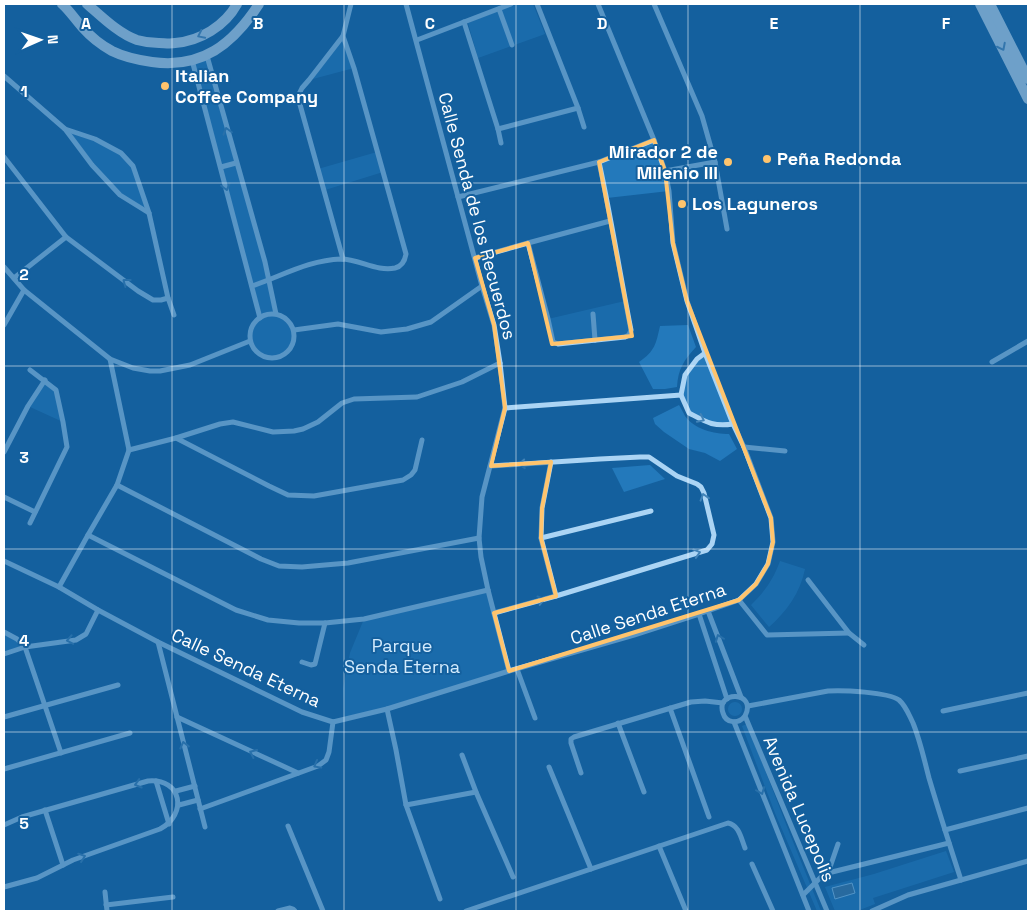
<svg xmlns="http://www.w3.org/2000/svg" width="1032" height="915" font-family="'Space Grotesk',sans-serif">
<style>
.green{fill:#2379bb}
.water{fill:#4075a0;stroke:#9dd1f6}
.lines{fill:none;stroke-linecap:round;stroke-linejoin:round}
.street{stroke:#abd4f4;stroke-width:5}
.secondary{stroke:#dbedfd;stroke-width:10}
.oneway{stroke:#5a91bf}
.oneway2{stroke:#4183b8}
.marked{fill:none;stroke:#ffc46d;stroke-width:4;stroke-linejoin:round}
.grid{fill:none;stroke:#fff;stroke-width:1;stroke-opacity:0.55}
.poi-dot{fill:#ffc46d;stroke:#14609e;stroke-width:2}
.labels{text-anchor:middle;stroke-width:4;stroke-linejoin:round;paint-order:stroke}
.poi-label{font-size:18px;font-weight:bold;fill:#fff;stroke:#14609e;text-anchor:start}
.street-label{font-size:18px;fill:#fff;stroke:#14609e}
.park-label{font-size:18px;fill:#d3ebfd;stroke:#14609e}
.grid-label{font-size:16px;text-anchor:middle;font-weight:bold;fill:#fff;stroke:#14609e;stroke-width:4;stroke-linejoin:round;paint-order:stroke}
</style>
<rect width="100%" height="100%" fill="#14609e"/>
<g class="green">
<path d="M515,4H533L545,34L478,58L468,23Z"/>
<path d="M343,36L354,68L309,80Z"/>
<path d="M207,56L265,262L276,314C285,317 293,323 294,333C298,379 223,354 260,318L192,60Z"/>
<path d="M65,129L95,139L121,153L133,166L149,213L120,195Z"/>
<path d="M654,140L669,191L607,198L599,162Z"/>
<path d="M377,152L383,172L325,190L318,169Z"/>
<path d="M625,301L629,335L555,344L548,319Z"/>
<path d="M688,325L696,347C684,360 678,369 677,387L665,389H653L639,362C655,351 656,344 660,326Z"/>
<path d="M705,353L733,424L720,426L689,413L681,395L685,375Z"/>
<path d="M45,380L56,390L63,422L28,406Z"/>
<path d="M679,405C681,408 683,412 685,416C694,429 714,434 729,434L737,449L720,461L705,453L689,449L664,432L655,424L653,418Z"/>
<path d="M650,465L665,479L624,492L612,468Z"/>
<path d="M780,561L805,569C800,593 787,611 769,627L751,605C766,590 773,580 780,561Z"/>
<path d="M488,590L509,671L344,720L343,689L350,653L364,619Z"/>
<path d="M4,632L25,647L4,654Z"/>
<circle cx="735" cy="709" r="7"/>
<path d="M747,724L789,832L821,911H817L775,813L742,726Z"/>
<path d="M946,851L954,872L873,898L875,904L857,911H835L825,887L874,874Z"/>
</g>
<path class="water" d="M852,883L855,893L835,899L832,888Z"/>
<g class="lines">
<g class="street">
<path d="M406,4L482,286L494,325L500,363L505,408L482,497L479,538L481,557L488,590L509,671"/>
<path d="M537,4L578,108L584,127"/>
<path d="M654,4L702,116L715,162L727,229"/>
<path d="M499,9L512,45"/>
<path d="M464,22L498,129L501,143"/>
<path d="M417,40L511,4"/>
<path d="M207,56L265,262L276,314"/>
<path d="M192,60L260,318"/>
<path d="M4,76L65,129L92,165L120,195L149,213"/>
<path d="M65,129L95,139L121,153L133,166L149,213L168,298L174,315"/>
<path d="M498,129L578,108"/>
<path d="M4,157L66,237L138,291L153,300H161L168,298"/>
<path d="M221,167L236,163"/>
<path d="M665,171L715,162"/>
<path d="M458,197L599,162L654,140"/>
<path d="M528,243L548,319L553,342L558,344L625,337L629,335L631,330C620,274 611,217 599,162"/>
<path d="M475,258L528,243L610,221"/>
<path d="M343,259L299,101V94L302,88L309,80L343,36L351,4"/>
<path d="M4,267L24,290L110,359L133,368L150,371H160L190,365L250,341"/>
<path d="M14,278L66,237"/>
<path d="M252,286C282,276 309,260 341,259C359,259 377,272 395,268C403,266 405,260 406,254L354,68L343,36"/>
<circle cx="272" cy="336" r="22"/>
<path d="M593,314L595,340"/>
<path d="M4,325L24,290"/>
<path d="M294,330L338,324L381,332L407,329L431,322L482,286"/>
<path d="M705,353L697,359L685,375L681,395L689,413C706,422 713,427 733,424"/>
<path d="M992,362L1028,341"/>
<path d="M505,408L681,395"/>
<path d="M176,438L269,486L288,495L314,496L403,480L411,475L415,470L422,440"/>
<path d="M744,447L785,451"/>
<path d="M129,450L176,438L220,424L233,422L273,432L294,431L303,429L318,422L342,403L354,399L417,397L462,382L500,363"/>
<path d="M4,452L28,406L45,380"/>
<path d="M551,462L542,508L541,538L556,596"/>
<path d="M491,466L600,459L640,457H649L677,476L697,484L701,487L704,493L714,535L712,544L707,550L556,596L494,613"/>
<path d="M117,485L261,559L279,566L302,567L348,563L479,538"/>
<path d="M4,497L35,512"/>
<path d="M30,523L67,447L63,422L56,390L30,370"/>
<path d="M88,535L236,610L268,620L299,623H325L364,619L488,590"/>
<path d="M541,538L651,511"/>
<path d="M4,561L59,587L98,610L158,642L302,712L333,722L387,709L509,671L634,635L699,614L739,600L756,584L768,564L773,542L771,518L744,447L733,424L705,353L687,301L673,243L669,191L665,171L654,140L598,4"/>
<path d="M808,580L849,633L864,645"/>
<path d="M59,587L88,535L117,485L129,450L110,359"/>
<path d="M739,600L767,635L849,633"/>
<path d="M708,611L741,697"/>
<path d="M699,614L727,699"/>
<path d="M4,632L17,639L25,647"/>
<path d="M158,642L205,827"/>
<path d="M25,647L61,753"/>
<path d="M4,654L25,647L76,640L86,634L98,610"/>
<path d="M302,662L311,665L315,664L325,623"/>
<path d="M517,669L535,718"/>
<path d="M748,706L828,691C842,690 888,692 899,700C906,706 909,715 913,723C920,740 924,759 929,778C939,812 950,846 961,880"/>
<path d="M670,708L709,817"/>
<path d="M387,709L396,750L406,805L440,899"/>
<path d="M943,711L1028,693"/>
<path d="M745,716C739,724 726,724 723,713C715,690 758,691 745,716L827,911"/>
<path d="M4,717L118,685"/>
<path d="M177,717L298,773"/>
<path d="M734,722L809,911"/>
<path d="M618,723L644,792"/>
<path d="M462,755L476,792L513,877"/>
<path d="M549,767L591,869"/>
<path d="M4,769L130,733"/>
<path d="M960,771L1028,756"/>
<path d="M581,773L571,743V739L574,737L691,702L705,701L723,703"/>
<path d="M156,781L169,824"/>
<path d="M176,791L195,786"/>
<path d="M179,805L198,800"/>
<path d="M406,805L476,792"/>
<path d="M200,809L318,766L326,760L329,752L333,722"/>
<path d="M45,810L63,865"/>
<path d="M4,825L22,817L148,781C182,778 188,814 160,829L73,860L37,878L4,887"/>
<path d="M288,826L323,911"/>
<path d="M945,830L1028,808"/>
<path d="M659,846L686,911"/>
<path d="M752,864L773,911"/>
<path d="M828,873L838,844"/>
<path d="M105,892L107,911"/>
<path d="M803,895L821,877L828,873L949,843"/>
<path d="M106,905L173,897"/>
<path d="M278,911L290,908L293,909L295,911"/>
<path d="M466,911L728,823C739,825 741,838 745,848"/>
<path d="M872,911L908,895L1028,861"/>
</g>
<g class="secondary">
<path d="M62,4C69,10 75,19 82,27C90,36 101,45 112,51C124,57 138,60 152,62C202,69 233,44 259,4"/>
<path d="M87,4C101,16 119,34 137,40C144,42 151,43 159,43C164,43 170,44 175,43C200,41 225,26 237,4"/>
<path d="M980,4L1028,99"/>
<path d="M990,4L1028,79"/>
</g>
</g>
<defs><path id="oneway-chevron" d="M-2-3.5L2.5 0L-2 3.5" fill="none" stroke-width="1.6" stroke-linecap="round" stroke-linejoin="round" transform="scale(1.25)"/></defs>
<g class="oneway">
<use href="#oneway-chevron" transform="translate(201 35) rotate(154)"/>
<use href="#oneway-chevron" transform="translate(1002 47) rotate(63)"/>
</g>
<g class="oneway2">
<use href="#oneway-chevron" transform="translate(227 131) rotate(-106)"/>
<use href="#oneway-chevron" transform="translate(226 187) rotate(75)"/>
<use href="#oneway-chevron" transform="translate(126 282) rotate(-143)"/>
<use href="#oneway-chevron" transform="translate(701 419) rotate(26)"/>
<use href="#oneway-chevron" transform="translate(522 464) rotate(176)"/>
<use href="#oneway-chevron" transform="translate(704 497) rotate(-107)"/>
<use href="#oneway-chevron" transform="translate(697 553) rotate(-17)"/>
<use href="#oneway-chevron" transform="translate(541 600) rotate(-15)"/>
<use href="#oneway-chevron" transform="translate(719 638) rotate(-111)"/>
<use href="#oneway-chevron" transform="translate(70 640) rotate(169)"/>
<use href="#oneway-chevron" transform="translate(184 745) rotate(-104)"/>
<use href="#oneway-chevron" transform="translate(253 753) rotate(-155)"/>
<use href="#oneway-chevron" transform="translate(317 765) rotate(151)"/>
<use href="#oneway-chevron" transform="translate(138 784) rotate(164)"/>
<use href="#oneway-chevron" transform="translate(761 791) rotate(69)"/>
<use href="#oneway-chevron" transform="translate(82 857) rotate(-19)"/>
</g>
<path d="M0 0H1032V915H0ZM654,140L665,171L673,243L687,301L771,518L773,542L768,564L756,584L739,600L509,671L494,613L556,596L541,538L542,508L551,462L491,466L505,408L494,325L475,258L528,243L552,344L632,336L599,162Z" fill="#14609e" fill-opacity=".55" fill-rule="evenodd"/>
<path class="marked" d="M654,140L665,171L673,243L687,301L771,518L773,542L768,564L756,584L739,600L509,671L494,613L556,596L541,538L542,508L551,462L491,466L505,408L494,325L475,258L528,243L552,344L632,336L599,162Z"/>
<path class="grid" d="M172,4V911M344,4V911M516,4V911M688,4V911M860,4V911M4,183H1028M4,366H1028M4,549H1028M4,732H1028"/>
<g class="poi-dot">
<circle cx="165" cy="86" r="5"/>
<circle cx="767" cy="159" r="5"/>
<circle cx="728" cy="162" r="5"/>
<circle cx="682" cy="204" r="5"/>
</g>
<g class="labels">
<g class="poi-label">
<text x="175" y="82">Italian<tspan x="175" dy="21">Coffee Company</tspan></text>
<text x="718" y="158" text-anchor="end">Mirador 2 de<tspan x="718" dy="21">Milenio III</tspan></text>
<text x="777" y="165">Peña Redonda</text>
<text x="692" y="210">Los Laguneros</text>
</g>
<g class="street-label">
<text transform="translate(477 216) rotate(75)" y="6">Calle Senda de los Recuerdos</text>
<text transform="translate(648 614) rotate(-18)" y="6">Calle Senda Eterna</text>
<text transform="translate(246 668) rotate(25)" y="6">Calle Senda Eterna</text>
<text transform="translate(799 809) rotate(67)" y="6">Avenida Lucepolis</text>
</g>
<g class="park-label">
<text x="402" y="652">Parque<tspan x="402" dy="21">Senda Eterna</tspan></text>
</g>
</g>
<g class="grid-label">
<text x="86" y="29">A</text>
<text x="258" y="29">B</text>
<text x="430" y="29">C</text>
<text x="602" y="29">D</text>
<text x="774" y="29">E</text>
<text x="946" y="29">F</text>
<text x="24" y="97">1</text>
<text x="24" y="280">2</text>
<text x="24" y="463">3</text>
<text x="24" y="646">4</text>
<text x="24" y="829">5</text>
</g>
<rect width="1032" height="915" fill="none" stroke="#ffffff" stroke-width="10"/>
<g transform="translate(40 40) rotate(88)" stroke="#14609e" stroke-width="4" paint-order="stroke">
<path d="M0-4L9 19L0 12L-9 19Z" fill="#ffffff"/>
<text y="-8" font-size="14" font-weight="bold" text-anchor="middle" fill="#ffffff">N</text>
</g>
</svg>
